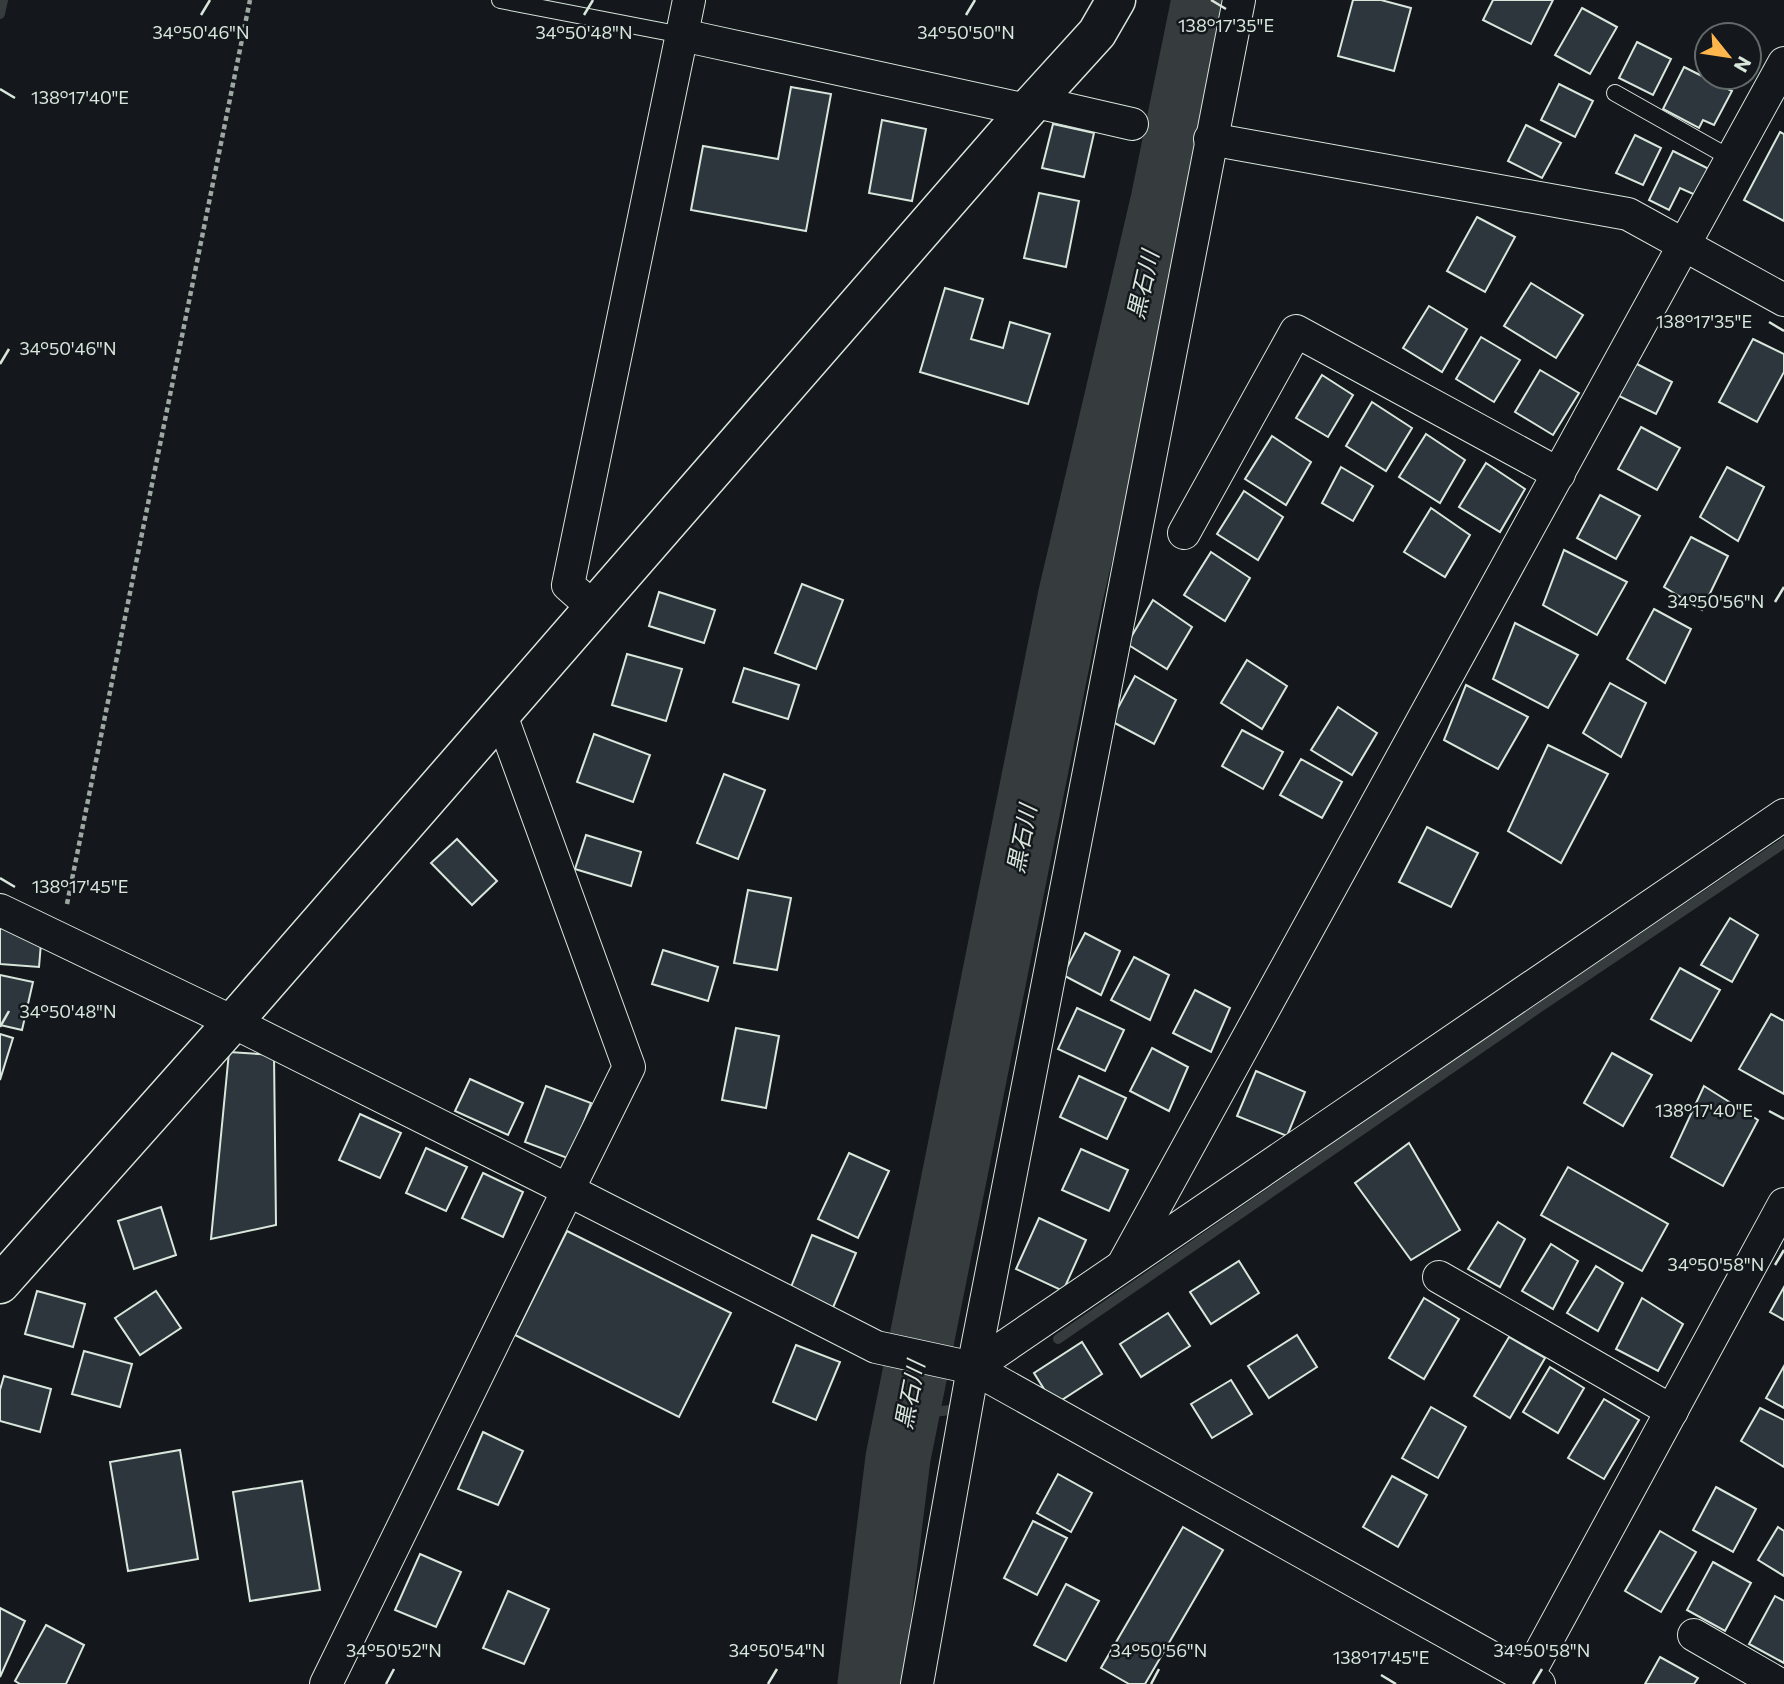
<svg xmlns="http://www.w3.org/2000/svg" width="1784" height="1684" font-family="Commissioner,'Noto Sans JP',sans-serif">
<style>
.lines{fill:none;stroke-linecap:round;stroke-linejoin:round}
.stream{stroke:#363b3e;stroke-width:10}
.river{stroke:#363b3e;stroke-width:65}
.building{fill:#2c363c;stroke:#d8e6dc;stroke-width:2}
.lane-casing{stroke:#d8e6dc;stroke-width:18}
.street-casing{stroke:#d8e6dc;stroke-width:34}
.secondary-casing{stroke:#d8e6dc;stroke-width:41}
.path{stroke:#9da8a2;stroke-width:4.5;stroke-dasharray:5 3.5;stroke-linecap:butt}
.lane{stroke:#14181c;stroke-width:16}
.street{stroke:#14181c;stroke-width:32}
.secondary{stroke:#14181c;stroke-width:38}
.ticks{fill:none;stroke:#d8e6dc;stroke-width:2.5}
.labels{text-anchor:middle;stroke-width:5;stroke-linejoin:round;paint-order:stroke}
.water-label{font-size:23px;font-style:italic;fill:#d8e6dc;stroke:#14181c}
.ticks-label{font-size:18px;text-anchor:middle;fill:#d8e6dc;stroke:#14181c;stroke-width:5;stroke-linejoin:round;paint-order:stroke}
</style>
<rect width="100%" height="100%" fill="#14181c"/>
<g class="lines">
<g class="stream">
<path d="M0,14L3,0"/>
<path d="M1058,1339L1537,1009L1784,843"/>
<path d="M898,1458L932,1412L951,1410"/>
</g>
<path class="river" d="M870,1684L898,1458L1070,598L1163,201L1204,0"/>
</g>
<g class="building">
<path d="M1353,0H1381L1411,8L1394,71L1338,56Z"/>
<path d="M1493,0H1553L1531,44L1483,20Z"/>
<path d="M1582,8L1617,27L1590,74L1555,55Z"/>
<path d="M1637,42L1671,59L1653,95L1619,78Z"/>
<path d="M1684,67L1732,91L1714,125L1703,120L1699,128L1663,109Z"/>
<path d="M1559,84L1593,101L1575,137L1541,120Z"/>
<path d="M791,87L831,94L806,231L691,210L703,146L778,159Z"/>
<path d="M882,120L926,129L912,201L869,193Z"/>
<path d="M1053,124L1094,133L1084,177L1042,168Z"/>
<path d="M1526,125L1561,143L1542,178L1508,161Z"/>
<path d="M1780,132L1784,134V221L1744,200Z"/>
<path d="M1635,135L1661,148L1643,185L1616,173Z"/>
<path d="M1673,151L1713,171L1700,197L1680,188L1669,210L1649,200Z"/>
<path d="M1039,193L1079,201L1066,267L1024,258Z"/>
<path d="M1477,217L1515,237L1485,292L1447,271Z"/>
<path d="M1531,283L1583,315L1556,358L1504,326Z"/>
<path d="M945,288L983,299L971,339L1003,348L1010,322L1050,334L1028,404L920,372Z"/>
<path d="M1429,306L1467,329L1442,372L1403,348Z"/>
<path d="M1481,337L1520,360L1494,402L1456,379Z"/>
<path d="M1753,339L1784,354V372L1757,422L1719,402Z"/>
<path d="M1633,362L1672,382L1656,414L1617,395Z"/>
<path d="M1540,370L1579,393L1553,435L1515,412Z"/>
<path d="M1322,375L1353,395L1328,437L1296,418Z"/>
<path d="M1372,402L1412,428L1386,471L1346,446Z"/>
<path d="M1641,427L1680,448L1657,490L1618,469Z"/>
<path d="M1426,434L1465,460L1440,503L1399,477Z"/>
<path d="M1272,436L1311,462L1286,505L1245,479Z"/>
<path d="M1486,463L1525,489L1500,532L1459,507Z"/>
<path d="M1341,467L1373,486L1353,521L1322,503Z"/>
<path d="M1727,467L1764,487L1738,541L1700,517Z"/>
<path d="M1244,491L1283,517L1258,560L1217,534Z"/>
<path d="M1600,495L1640,516L1616,559L1577,538Z"/>
<path d="M1431,508L1470,535L1445,577L1404,552Z"/>
<path d="M1691,537L1728,556L1702,610L1664,587Z"/>
<path d="M1564,550L1627,582L1597,635L1543,605Z"/>
<path d="M1211,552L1250,578L1225,621L1184,595Z"/>
<path d="M802,584L843,600L816,669L775,653Z"/>
<path d="M659,592L715,610L704,643L649,626Z"/>
<path d="M1153,600L1192,627L1167,669L1127,644Z"/>
<path d="M1654,609L1691,629L1665,683L1627,659Z"/>
<path d="M1515,623L1578,655L1548,708L1493,679Z"/>
<path d="M627,654L682,669L666,721L612,705Z"/>
<path d="M1247,660L1287,686L1262,729L1221,703Z"/>
<path d="M744,668L799,685L788,719L733,702Z"/>
<path d="M1135,676L1176,700L1154,744L1111,721Z"/>
<path d="M1610,683L1646,703L1621,757L1583,733Z"/>
<path d="M1466,685L1528,717L1498,769L1444,740Z"/>
<path d="M1338,707L1377,733L1352,775L1311,750Z"/>
<path d="M1242,730L1283,752L1263,789L1222,766Z"/>
<path d="M594,734L650,755L633,802L577,782Z"/>
<path d="M1548,745L1608,774L1561,863L1508,831Z"/>
<path d="M1301,759L1342,782L1322,818L1280,795Z"/>
<path d="M724,774L765,790L738,859L697,843Z"/>
<path d="M1427,827L1478,853L1451,907L1399,882Z"/>
<path d="M586,835L641,852L631,886L575,869Z"/>
<path d="M457,839L497,881L472,905L431,863Z"/>
<path d="M748,890L791,898L777,970L734,963Z"/>
<path d="M1730,918L1758,935L1732,982L1701,965Z"/>
<path d="M0,928L42,931L39,967L0,964Z"/>
<path d="M1085,933L1120,951L1101,995L1063,975Z"/>
<path d="M663,950L718,967L708,1001L652,984Z"/>
<path d="M1134,957L1169,975L1150,1020L1111,1000Z"/>
<path d="M1680,968L1720,990L1691,1041L1651,1019Z"/>
<path d="M0,975L33,982L22,1030L0,1025Z"/>
<path d="M1195,990L1230,1008L1211,1052L1173,1033Z"/>
<path d="M1077,1008L1124,1030L1105,1071L1058,1049Z"/>
<path d="M1771,1014L1784,1021V1094L1739,1069Z"/>
<path d="M736,1028L779,1036L766,1108L722,1100Z"/>
<path d="M0,1034L13,1038L0,1080Z"/>
<path d="M1152,1048L1188,1067L1169,1111L1130,1091Z"/>
<path d="M229,1052L274,1055L276,1225L211,1239Z"/>
<path d="M1612,1053L1652,1075L1623,1126L1584,1103Z"/>
<path d="M1256,1071L1305,1092L1287,1136L1237,1116Z"/>
<path d="M1079,1076L1126,1098L1107,1139L1060,1117Z"/>
<path d="M470,1079L523,1103L508,1135L455,1111Z"/>
<path d="M546,1086L591,1103L570,1159L525,1142Z"/>
<path d="M1704,1086L1758,1120L1723,1186L1671,1157Z"/>
<path d="M360,1114L401,1133L380,1178L339,1160Z"/>
<path d="M1409,1143L1460,1230L1411,1260L1355,1183Z"/>
<path d="M426,1148L467,1167L446,1211L406,1193Z"/>
<path d="M1081,1149L1128,1170L1109,1211L1062,1190Z"/>
<path d="M849,1153L889,1171L858,1238L818,1219Z"/>
<path d="M1568,1167L1668,1224L1642,1271L1541,1215Z"/>
<path d="M483,1173L523,1192L503,1237L462,1218Z"/>
<path d="M161,1207L176,1255L134,1269L118,1221Z"/>
<path d="M1039,1218L1086,1240L1063,1291L1016,1269Z"/>
<path d="M1498,1222L1525,1239L1500,1287L1468,1269Z"/>
<path d="M567,1231L731,1313L679,1417L515,1335Z"/>
<path d="M812,1235L856,1253L832,1310L789,1292Z"/>
<path d="M1551,1244L1578,1261L1553,1309L1522,1291Z"/>
<path d="M1239,1261L1259,1293L1211,1324L1190,1292Z"/>
<path d="M1596,1266L1623,1283L1598,1331L1567,1313Z"/>
<path d="M1784,1287V1320L1770,1312Z"/>
<path d="M37,1291L85,1304L73,1347L25,1334Z"/>
<path d="M156,1291L181,1328L140,1355L115,1318Z"/>
<path d="M1424,1298L1459,1319L1424,1379L1389,1358Z"/>
<path d="M1642,1298L1683,1324L1658,1371L1616,1349Z"/>
<path d="M1168,1313L1190,1346L1141,1377L1120,1344Z"/>
<path d="M1297,1335L1317,1367L1269,1398L1248,1366Z"/>
<path d="M1509,1337L1545,1358L1510,1418L1474,1396Z"/>
<path d="M1082,1342L1102,1374L1054,1405L1034,1373Z"/>
<path d="M796,1345L840,1362L816,1420L773,1402Z"/>
<path d="M84,1351L132,1364L120,1407L72,1394Z"/>
<path d="M1784,1366V1408L1766,1398Z"/>
<path d="M1550,1367L1584,1388L1558,1433L1523,1412Z"/>
<path d="M4,1376L51,1389L40,1432L0,1421V1390Z"/>
<path d="M1231,1380L1252,1414L1212,1438L1191,1404Z"/>
<path d="M1604,1399L1639,1420L1604,1479L1568,1458Z"/>
<path d="M1431,1407L1466,1427L1438,1478L1402,1458Z"/>
<path d="M1760,1408L1784,1420V1467L1741,1441Z"/>
<path d="M483,1432L523,1451L498,1505L458,1489Z"/>
<path d="M180,1450L198,1559L128,1571L110,1462Z"/>
<path d="M1058,1474L1092,1493L1071,1532L1037,1513Z"/>
<path d="M1392,1476L1427,1495L1398,1547L1363,1527Z"/>
<path d="M302,1481L320,1590L250,1601L233,1492Z"/>
<path d="M1716,1487L1756,1509L1733,1552L1693,1530Z"/>
<path d="M1033,1521L1067,1538L1037,1595L1004,1578Z"/>
<path d="M1183,1527L1223,1550L1145,1684H1129L1101,1668Z"/>
<path d="M1778,1527L1784,1531V1576L1758,1560Z"/>
<path d="M1660,1531L1696,1552L1661,1612L1625,1591Z"/>
<path d="M420,1554L461,1572L436,1627L395,1610Z"/>
<path d="M1713,1562L1751,1583L1725,1631L1687,1610Z"/>
<path d="M1066,1584L1099,1601L1066,1661L1034,1645Z"/>
<path d="M508,1591L549,1609L524,1664L483,1648Z"/>
<path d="M1775,1596L1784,1601V1663L1749,1644Z"/>
<path d="M0,1608L25,1621L0,1677Z"/>
<path d="M46,1625L84,1645L66,1684H20L15,1681Z"/>
<path d="M1660,1657L1698,1678L1694,1684H1645Z"/>
</g>
<g class="lines">
<g class="lane-casing">
<g id="lane">
<path d="M500,0L682,35"/>
<path d="M1615,93L1732,159"/>
</g>
</g>
<g class="street-casing">
<g id="street">
<path d="M682,35L1027,110"/>
<path d="M1036,102L1132,124"/>
<path d="M1210,139L1628,214L1784,300"/>
<path d="M1184,533L1296,331L1559,474"/>
<path d="M594,608L568,585L689,0"/>
<path d="M0,910L233,1022L568,1190L876,1347L973,1368L1539,1684"/>
<path d="M1123,1265L1784,63"/>
<path d="M1439,1277L1672,1411"/>
<path d="M973,1368L1784,815"/>
<path d="M1694,1635L1779,1684"/>
<path d="M1527,1677L1784,1204"/>
<path d="M326,1684L568,1190L629,1067L501,715"/>
<path d="M917,1684L973,1368L1239,0"/>
</g>
</g>
<g class="secondary-casing">
<path id="secondary" d="M0,1284L233,1022L1027,110L1097,33L1116,0"/>
</g>
<path class="path" d="M67,904L250,0"/>
<use href="#lane" class="lane"/>
<use href="#street" class="street"/>
<use href="#secondary" class="secondary"/>
</g>
<path class="ticks" d="M1211,0L1226,9M201,15L210,0M584,15L593,0M966,15L975,0M0,89L15,98M1769,322L1784,331M0,364L9,349M1775,602L1784,587M0,878L15,887M0,1027L9,1011M1769,1111L1784,1119M1775,1265L1784,1250M1381,1675L1396,1684M386,1684L394,1669M768,1684L777,1669M1151,1684L1159,1669M1533,1684L1542,1669"/>
<g class="labels">
<g class="water-label">
<text transform="translate(1143 285) rotate(-77)" y="8">黒石川</text>
<text transform="translate(1022 839) rotate(-79)" y="8">黒石川</text>
<text transform="translate(910 1395) rotate(-79)" y="8">黒石川</text>
</g>
</g>
<g class="ticks-label">
<text x="1226" y="32">138°17'35"E</text>
<text x="201" y="39">34°50'46"N</text>
<text x="584" y="39">34°50'48"N</text>
<text x="966" y="39">34°50'50"N</text>
<text x="80" y="104">138°17'40"E</text>
<text x="1704" y="328">138°17'35"E</text>
<text x="68" y="355">34°50'46"N</text>
<text x="1716" y="608">34°50'56"N</text>
<text x="80" y="893">138°17'45"E</text>
<text x="68" y="1018">34°50'48"N</text>
<text x="1704" y="1117">138°17'40"E</text>
<text x="1716" y="1271">34°50'58"N</text>
<text x="394" y="1657">34°50'52"N</text>
<text x="777" y="1657">34°50'54"N</text>
<text x="1159" y="1657">34°50'56"N</text>
<text x="1542" y="1657">34°50'58"N</text>
<text x="1381" y="1664">138°17'45"E</text>
</g>
<g transform="translate(1728 56) rotate(120)"><circle r="33" fill="#14181c" stroke="#626a69" stroke-width="2"/>
<path d="M0-5L12 26L0 18L-12 26Z" fill="#ffb74d"/>
<text y="-10" font-size="19" font-weight="bold" text-anchor="middle" fill="#d8e6dc">N</text>
</g>
</svg>
